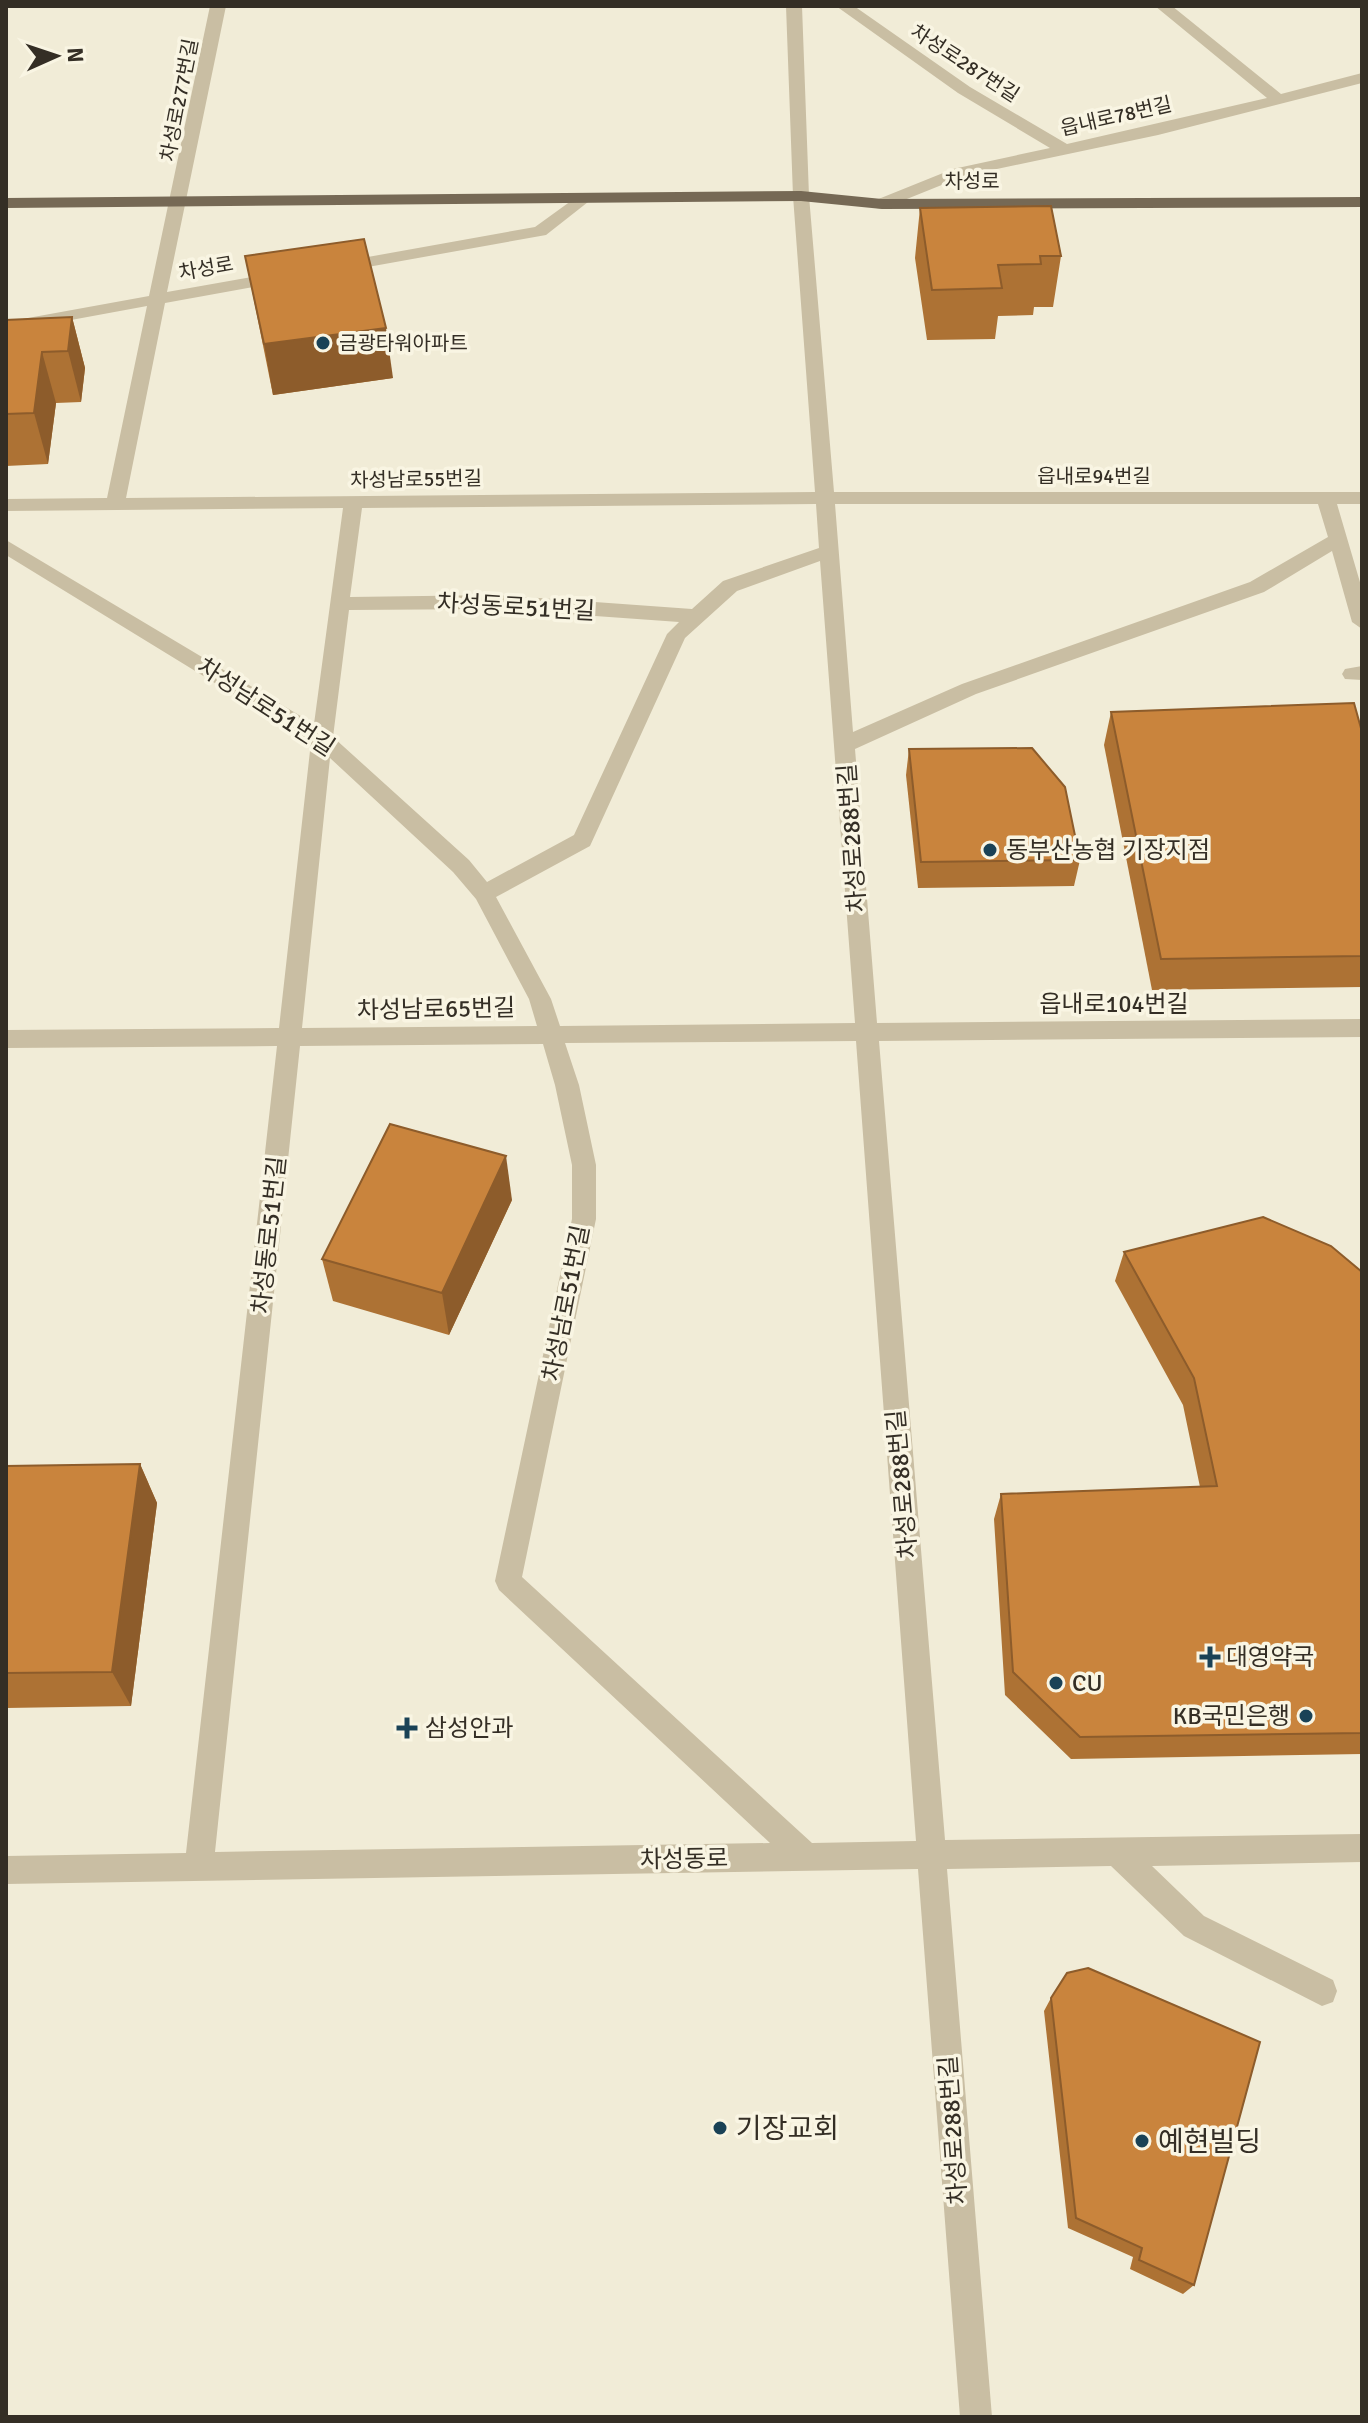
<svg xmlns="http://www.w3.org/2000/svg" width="1368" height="2423" font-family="Signika,'Noto Sans KR',sans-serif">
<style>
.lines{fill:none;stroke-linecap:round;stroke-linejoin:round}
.minor{fill:#c9bea3;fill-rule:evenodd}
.major{fill:#766955;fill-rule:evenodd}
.wall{fill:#ad7234}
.shaded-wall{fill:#8d5c2b}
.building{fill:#c9843d;stroke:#8d5c2b;stroke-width:2}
.poi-dot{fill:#1a4256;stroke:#f9f5e3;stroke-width:3}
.labels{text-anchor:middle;stroke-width:7;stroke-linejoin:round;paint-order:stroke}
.far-street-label{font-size:20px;fill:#342e25;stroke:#f9f5e3}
.far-poi-label{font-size:20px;fill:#342e25;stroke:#f9f5e3;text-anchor:start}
.street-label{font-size:24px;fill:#342e25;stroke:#f9f5e3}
.poi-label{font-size:24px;fill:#342e25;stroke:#f9f5e3;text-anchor:start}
.near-poi-label{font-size:28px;fill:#342e25;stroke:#f9f5e3;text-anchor:start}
</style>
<rect width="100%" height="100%" fill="#f1ecd7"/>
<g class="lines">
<g class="minor">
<path d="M210,6H226L167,292L280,272L289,277L280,282L165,303L126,498L815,492L793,196L786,6H802L809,196L834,492H1362V504H1337L1362,589V629L1352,622L1332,551L1264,592L976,694L855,749L877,1023L1362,1019V1037L879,1041L945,1840L1362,1834V1862L1152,1866L1204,1916L1333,1980L1337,1991L1333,2002L1322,2006L1184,1936L1111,1866L947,1869L992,2417H960L918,1869L6,1884V1856L186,1853L277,1046L6,1048V1030L279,1028L311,742L6,555V540L314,724L343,508L6,511V499L107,498L147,306L6,332V322L149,296ZM816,504L819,548L723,581L692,609L497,595L350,597L362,508ZM835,504H1318L1328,537L1250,582L962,684L853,732ZM820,561L855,1023L560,1026L551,999L496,897L590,846L685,638L737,591ZM497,609L679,622L667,634L574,835L487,882L469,860L333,737L349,610ZM330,758L453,872L476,899L529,999L537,1026L302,1028ZM856,1041L916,1841L812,1843L522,1577L596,1219V1165L579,1085L565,1043ZM543,1044L555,1085L572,1165V1219L495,1581L499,1590L770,1843L215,1852L300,1046Z"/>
<path d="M836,6H854L970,87L1067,144L1267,98L1155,6H1172L1281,94L1362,73V83L1158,135L964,176L882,209L876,208L874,204L876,200L953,169L1050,148L958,93Z"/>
<path d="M582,193L590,198L588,202L546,235L340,272L331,267L340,262L535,227Z"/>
<path d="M1362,666V680L1345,679L1342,674L1345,669Z"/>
</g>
<path class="major" d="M801,191L882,199L1362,197V207L882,209L801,201L6,208V198Z"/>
</g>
<g class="wall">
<path d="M920,208L1061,256L1053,307H1034L1033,315L998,316L995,339L927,340L915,258Z"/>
<path d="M245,256L393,378L273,395Z"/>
<path d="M72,317L85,368L81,402L56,403L48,464L6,466V320Z"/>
<path d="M1111,712L1362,732V987L1152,990L1104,745Z"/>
<path d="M909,749L1080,860L1074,886L918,888L906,775Z"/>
<path d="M512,1200L449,1335L333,1301L322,1259Z"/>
<path d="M1124,1252L1362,1272V1754L1071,1759L1005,1695L994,1519L1001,1494L1200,1487L1183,1405L1115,1281Z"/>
<path d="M140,1464L157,1503L131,1706L6,1708V1466Z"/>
<path d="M1051,1998L1194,2285L1183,2294L1130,2269L1133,2257L1068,2228L1044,2011Z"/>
</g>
<g class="shaded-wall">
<path d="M72,317L85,368L81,402L68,351Z"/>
<path d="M386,328L393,378L273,395L264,344Z"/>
<path d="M42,352L56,403L48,464L34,413Z"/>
<path d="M506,1156L512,1200L449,1335L442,1293Z"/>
<path d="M140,1464L157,1503L131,1706L112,1672Z"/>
</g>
<g class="building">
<path d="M1051,206L1061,256H1040L1041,264L998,265L1002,288L932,290L920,208Z"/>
<path d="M364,239L386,328L264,344L245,256Z"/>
<path d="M72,317L68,351L42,352L34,413L6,414V320Z"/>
<path d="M1354,703L1362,732V956L1161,959L1111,712Z"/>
<path d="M1032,748L1065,787L1080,860L921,862L909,749Z"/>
<path d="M390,1124L506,1156L442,1293L322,1259Z"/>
<path d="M1263,1217L1331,1246L1362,1272V1733L1080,1737L1013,1672L1001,1494L1217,1486L1194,1378L1124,1252Z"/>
<path d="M140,1464L112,1672L6,1673V1466Z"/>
<path d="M1088,1968L1260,2042L1194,2285L1139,2260L1142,2248L1076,2218L1051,1998L1067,1973Z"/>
</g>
<g class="poi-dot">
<circle cx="323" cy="343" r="8"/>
<circle cx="990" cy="850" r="8"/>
<path d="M1206 1645h8v8h8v8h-8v8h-8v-8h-8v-8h8z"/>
<circle cx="1056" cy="1683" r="8"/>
<circle cx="1306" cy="1716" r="8"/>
<path d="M403 1716h8v8h8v8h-8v8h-8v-8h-8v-8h8z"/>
<circle cx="720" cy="2128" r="8"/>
<circle cx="1142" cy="2141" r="8"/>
</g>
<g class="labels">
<g class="far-street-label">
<text transform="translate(965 63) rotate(33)" y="7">차성로287번길</text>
<text transform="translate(179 100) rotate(-79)" y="7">차성로277번길</text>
<text transform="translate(1116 116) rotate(-13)" y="7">읍내로78번길</text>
<text x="972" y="188">차성로</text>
<text transform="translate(206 268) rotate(-10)" y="7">차성로</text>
<text x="1094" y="483">읍내로94번길</text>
<text transform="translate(416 479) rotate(-1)" y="7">차성남로55번길</text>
</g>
<g class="far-poi-label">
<text x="339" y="350">금광타워아파트</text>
</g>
<g class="street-label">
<text transform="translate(516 607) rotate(3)" y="8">차성동로51번길</text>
<text transform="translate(266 707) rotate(33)" y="8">차성남로51번길</text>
<text transform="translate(852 838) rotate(-94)" y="8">차성로288번길</text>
<text x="1114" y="1012">읍내로104번길</text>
<text transform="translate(436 1009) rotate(-1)" y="8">차성남로65번길</text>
<text transform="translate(269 1235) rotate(-84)" y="8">차성동로51번길</text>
<text transform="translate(566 1303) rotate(-79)" y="8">차성남로51번길</text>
<text transform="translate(902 1484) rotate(-95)" y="8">차성로288번길</text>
<text transform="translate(684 1859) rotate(-1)" y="8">차성동로</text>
<text transform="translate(953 2130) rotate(-94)" y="8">차성로288번길</text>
</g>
<g class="poi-label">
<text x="1006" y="858">동부산농협 기장지점</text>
<text x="1226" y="1665">대영약국</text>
<text x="1072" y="1691">CU</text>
<text x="1290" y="1724" text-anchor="end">KB국민은행</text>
<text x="425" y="1736">삼성안과</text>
</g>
<g class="near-poi-label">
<text x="736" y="2138">기장교회</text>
<text x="1158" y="2151">예현빌딩</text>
</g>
</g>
<rect width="1368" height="2423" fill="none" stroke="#342e25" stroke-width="16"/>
<g transform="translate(56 56) rotate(87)" stroke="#f9f5e3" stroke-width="6" paint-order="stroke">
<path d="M0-6L14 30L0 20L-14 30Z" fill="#342e25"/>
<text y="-12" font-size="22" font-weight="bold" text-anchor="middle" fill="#342e25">N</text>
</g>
</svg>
